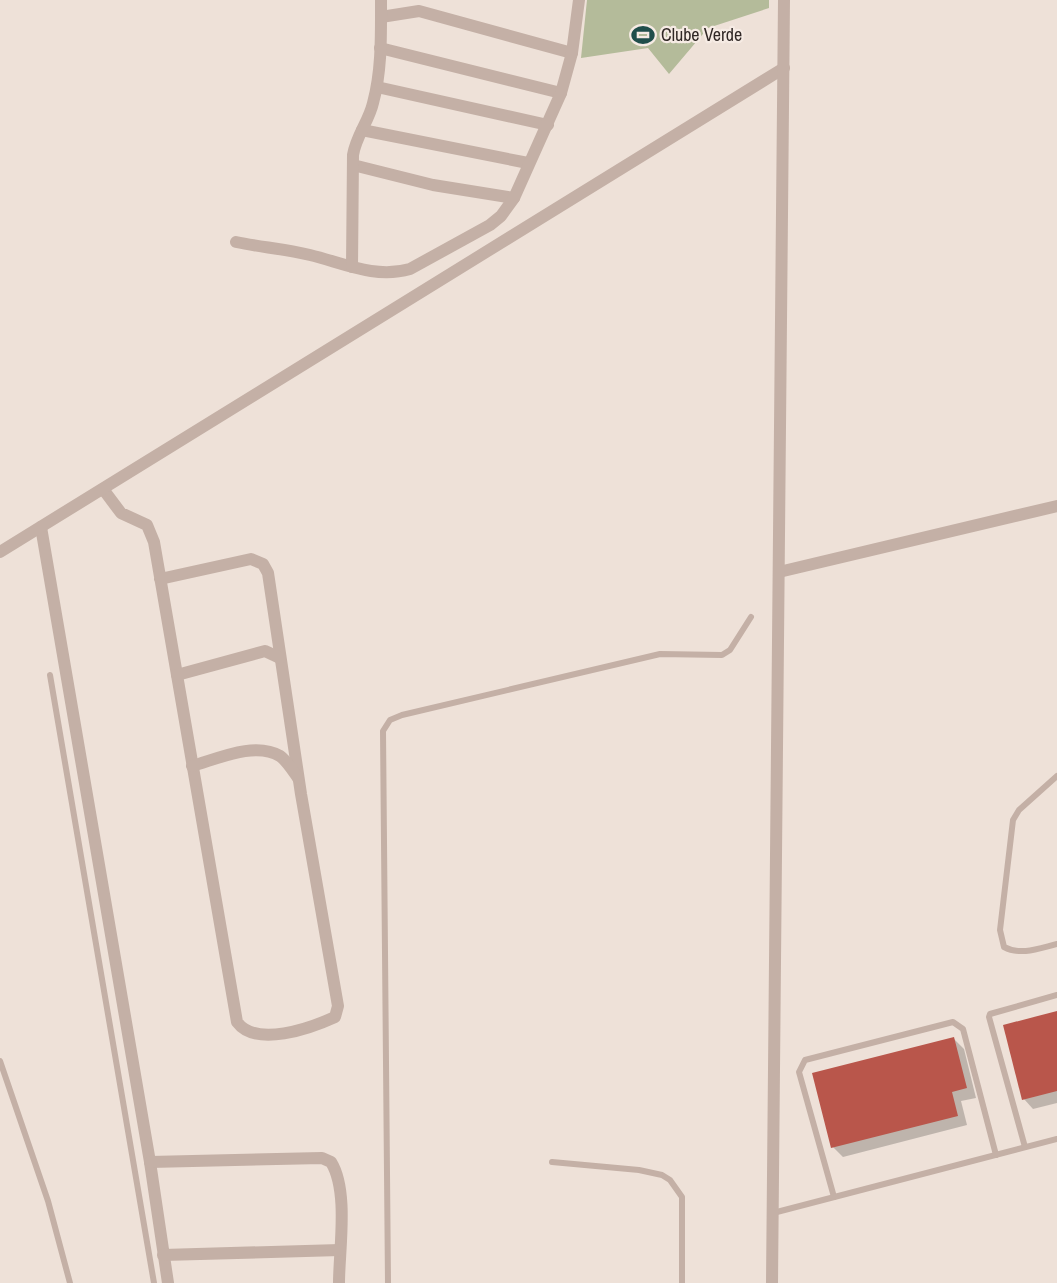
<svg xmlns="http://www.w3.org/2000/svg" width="1057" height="1283" font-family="'Archivo Narrow',sans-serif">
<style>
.green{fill:#b4bb9a}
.shadow{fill:#0003}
.building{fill:#b9564b}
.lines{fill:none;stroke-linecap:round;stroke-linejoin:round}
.service{stroke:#c4b0a6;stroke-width:6}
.minor{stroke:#c4b0a6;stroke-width:12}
.labels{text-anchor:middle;stroke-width:4.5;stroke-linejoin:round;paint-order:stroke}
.poi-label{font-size:18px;fill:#312826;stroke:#f6ebe4;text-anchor:start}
</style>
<rect width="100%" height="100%" fill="#eee1d8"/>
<path class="green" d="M587,0H769V8L708,28L669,74L648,48L581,58Z"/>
<g class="shadow">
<path d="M1057,1013V1103L1033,1109L1024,1099Z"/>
<path d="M954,1039L964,1049L976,1098L961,1101L967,1125L843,1157L833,1147Z"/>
</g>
<g class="building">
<path d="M1057,1011V1091L1022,1100L1003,1025Z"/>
<path d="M954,1037L967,1088L952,1092L958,1116L831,1148L812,1073Z"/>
</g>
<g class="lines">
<g class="service">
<path d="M50,675L154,1283"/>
<path d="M1057,776L1019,810L1013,820L1000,930L1004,947C1021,956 1040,948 1057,944"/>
<path d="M0,1061L48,1201L70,1283"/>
<path d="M1025,1147L989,1017L990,1014L1057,995"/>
<path d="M552,1162L639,1170L662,1175L670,1180L682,1197V1283"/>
<path d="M834,1197L799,1072L805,1060L953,1022L963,1029L996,1155"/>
<path d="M773,1213L1057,1139"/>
<path d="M388,1283L383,731L390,720L402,715L660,654L722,655L730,650L751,617"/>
</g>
<g class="minor">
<path d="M381,17L419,11L572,53"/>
<path d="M380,48L561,93"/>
<path d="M377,87L548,125"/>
<path d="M362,130L528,163"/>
<path d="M353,165L433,185L514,198"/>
<path d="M236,242C260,247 285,249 310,255C343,263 375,279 410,269L490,225L501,216L514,198L561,93L572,53L579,0"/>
<path d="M352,267L353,155C356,136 369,121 373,103C382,70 381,34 381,0"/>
<path d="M103,489L121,513L147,525L154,542L237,1022C256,1048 311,1028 335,1017L338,1006L301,794L268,573L263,564L251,559L160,579"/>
<path d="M41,527L150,1162L168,1283"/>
<path d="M0,552L784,68"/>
<path d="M779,572L1057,506"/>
<path d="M177,675L265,651L280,658"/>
<path d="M192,766C217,759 255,741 280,756C287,761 293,771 298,778"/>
<path d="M150,1162L322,1158L331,1162C349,1191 339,1250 339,1283"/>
<path d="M163,1255L340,1250"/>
<path d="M772,1283L784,0"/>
</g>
</g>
<defs>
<g id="stadium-bare" transform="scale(1.8)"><path d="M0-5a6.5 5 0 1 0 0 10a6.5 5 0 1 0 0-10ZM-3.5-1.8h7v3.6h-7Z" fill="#204e4b" stroke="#f6ebe4" stroke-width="2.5" paint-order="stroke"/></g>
</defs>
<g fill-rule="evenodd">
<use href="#stadium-bare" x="643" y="35"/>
</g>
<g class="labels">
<g class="poi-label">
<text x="661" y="41">Clube Verde</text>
</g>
</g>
</svg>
